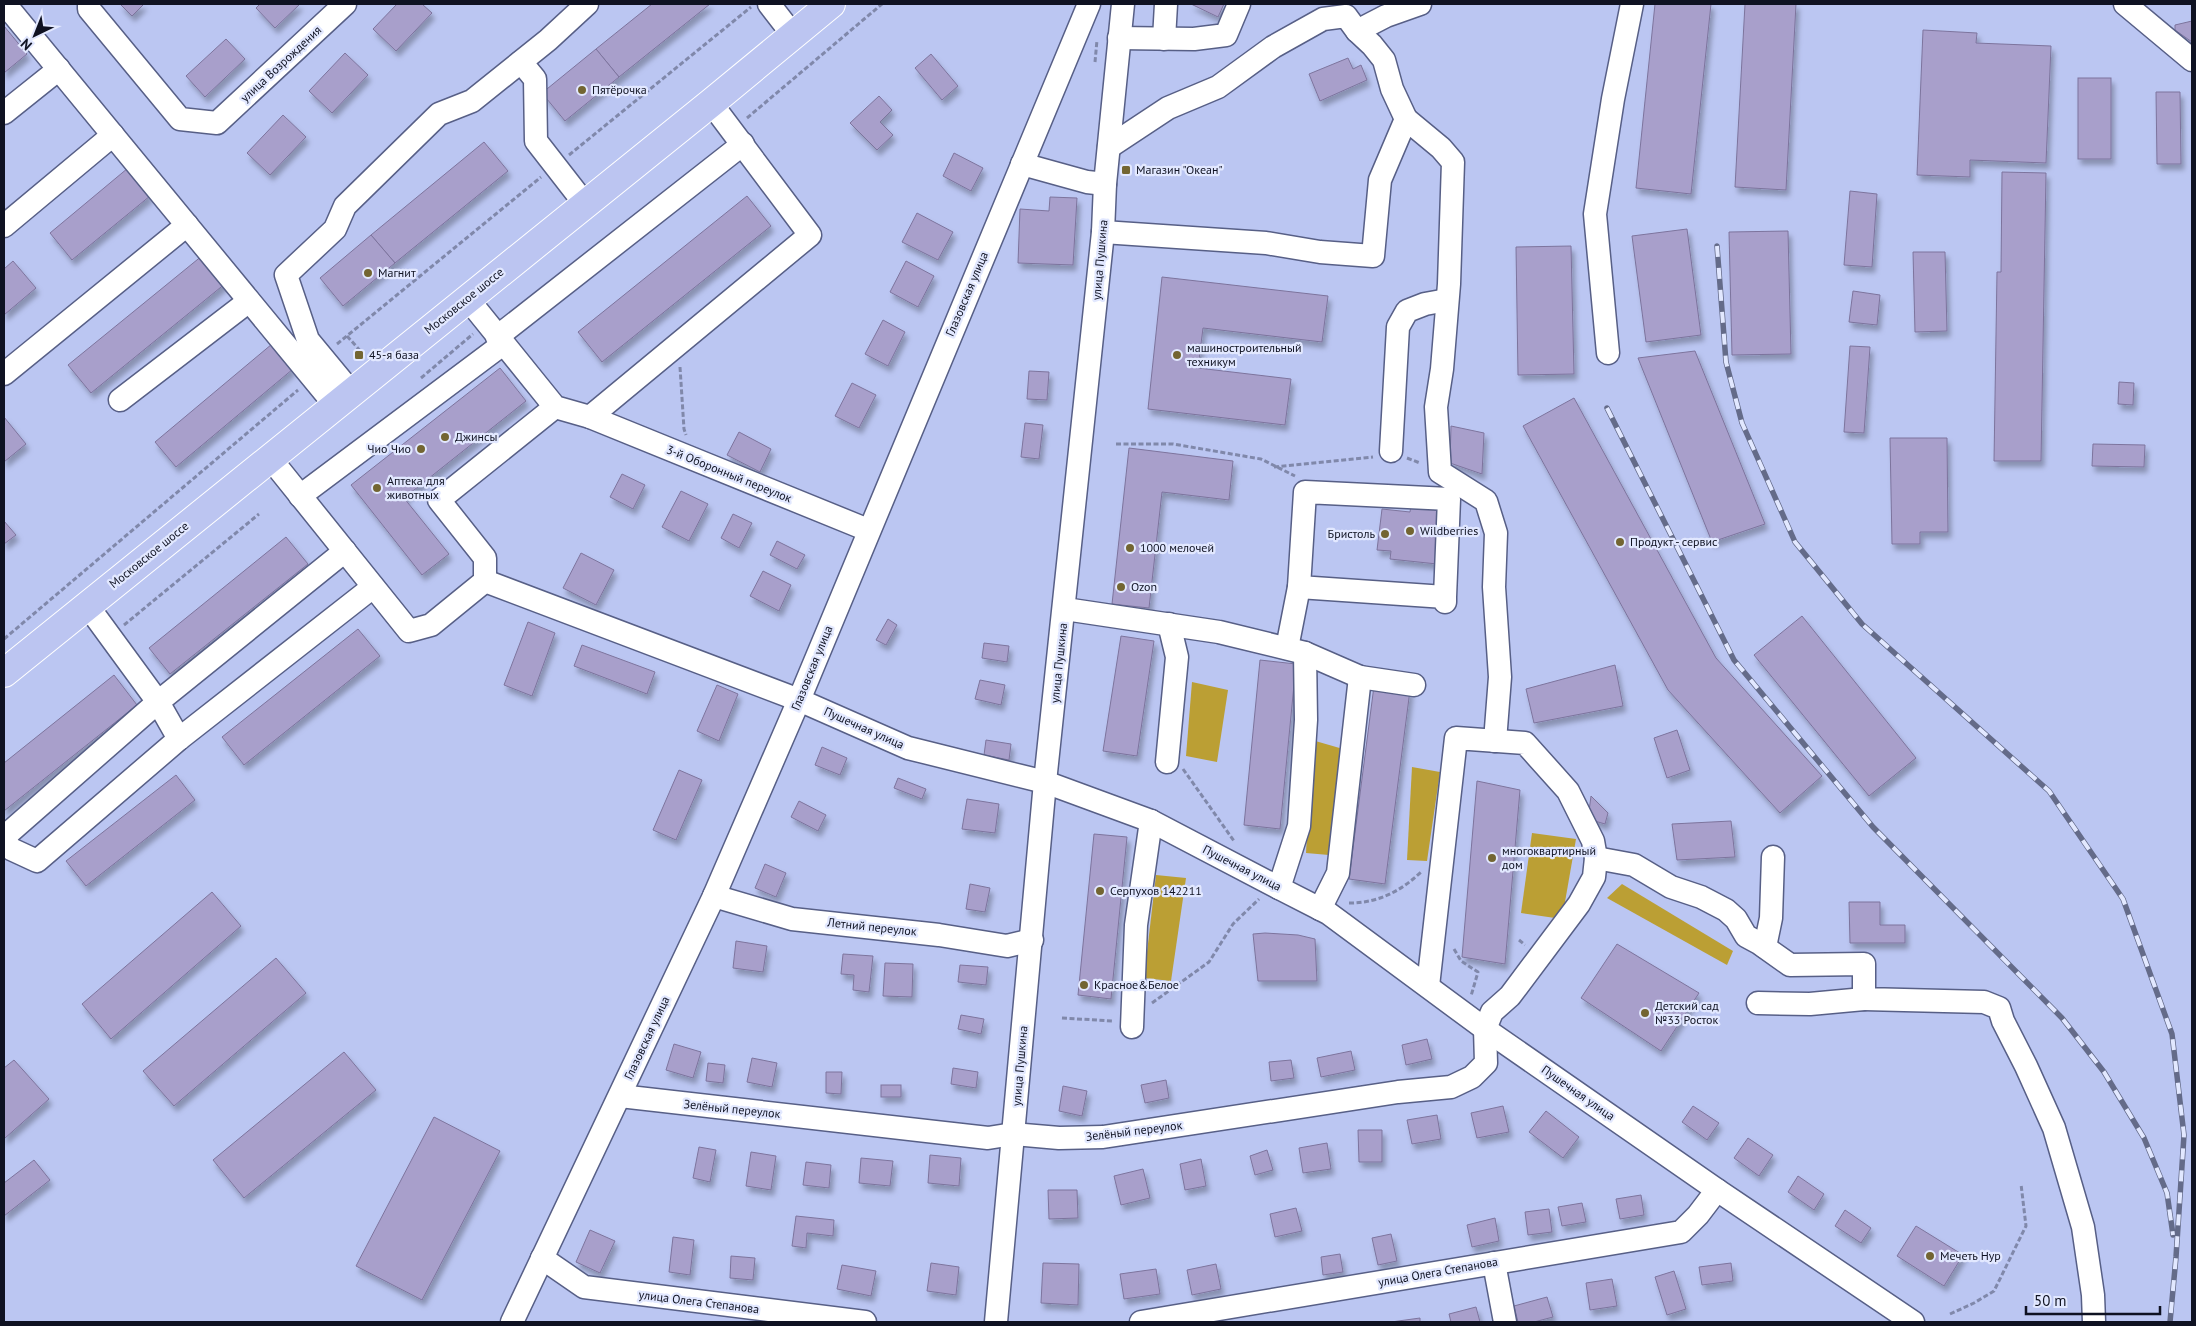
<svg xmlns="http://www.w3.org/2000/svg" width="2196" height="1326" font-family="'PT Sans',sans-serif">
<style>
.green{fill:#bb9f34}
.building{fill:#a89fcb;stroke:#7d749d;filter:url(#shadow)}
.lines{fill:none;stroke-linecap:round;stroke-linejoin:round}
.minor-casing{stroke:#575f86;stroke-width:25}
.major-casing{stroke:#fff;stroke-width:30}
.path{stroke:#8088aa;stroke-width:3;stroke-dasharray:5 2.5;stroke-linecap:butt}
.minor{stroke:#fff;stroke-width:22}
.major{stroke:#bcc5f1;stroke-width:28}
.rail-casing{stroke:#646b89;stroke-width:5.5}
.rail{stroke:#e2e8ff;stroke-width:4;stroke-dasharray:11;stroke-linecap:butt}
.poi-dot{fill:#736532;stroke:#e2e8ff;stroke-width:2}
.labels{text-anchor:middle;stroke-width:4.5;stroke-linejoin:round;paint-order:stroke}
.street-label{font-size:12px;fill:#0f1222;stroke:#e2e8ff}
.poi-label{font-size:12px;fill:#0f1222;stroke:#e2e8ff;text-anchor:start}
</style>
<defs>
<filter id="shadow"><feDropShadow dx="3" dy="5.5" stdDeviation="2.5" flood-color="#0004"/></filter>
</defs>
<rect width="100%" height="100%" fill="#bbc6f2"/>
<g class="green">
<path d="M1192,682L1228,690L1217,762L1186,756Z"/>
<path d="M1312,740L1343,749L1329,855L1306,853Z"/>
<path d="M1412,767L1440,772L1427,861L1407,860Z"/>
<path d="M1532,833L1576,839L1562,919L1521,913Z"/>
<path d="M1156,875L1186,878L1171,981L1144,978Z"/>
<path d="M1622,884L1733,951L1727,965L1607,898Z"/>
</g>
<g class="building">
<path d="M120,4H144L132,16Z"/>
<path d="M260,4H300L275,28L256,8Z"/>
<path d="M397,4H422L432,13L396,51L373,29Z"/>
<path d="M652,4H710L619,77L596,49Z"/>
<path d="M1191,4H1224L1218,17Z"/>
<path d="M1655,4H1711L1691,194L1636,188Z"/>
<path d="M1745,4H1796L1786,190L1735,187Z"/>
<path d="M2192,21V42L2175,30V25Z"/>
<path d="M4,26L27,54L4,73Z"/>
<path d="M1923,30L1977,33L1976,43L2051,46L2046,163L1970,160V177L1917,175Z"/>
<path d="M226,39L245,59L205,97L186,76Z"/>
<path d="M596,49L619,77L565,121L542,93Z"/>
<path d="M345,53L368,75L332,113L309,91Z"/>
<path d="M931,54L958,86L942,100L915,68Z"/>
<path d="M1348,58L1353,69L1361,65L1367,80L1320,101L1309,74Z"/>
<rect x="2078" y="78" width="33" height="81"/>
<path d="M2156,92H2180L2181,164H2157Z"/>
<path d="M879,96L892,110L880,122L893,135L877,150L850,123Z"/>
<path d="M283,115L306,137L270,175L247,153Z"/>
<path d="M484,142L508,171L395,263L371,235Z"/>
<path d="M954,153L983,168L971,191L943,176Z"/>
<path d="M128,168L150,196L72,260L50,233Z"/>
<path d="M2002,172L2046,173L2041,461H1994L1997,272H2001Z"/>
<path d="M1850,191L1877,194L1872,267L1844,265Z"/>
<path d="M747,196L771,226L602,362L578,332Z"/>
<path d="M1050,197L1077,198L1073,265L1018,263L1020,209L1049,211Z"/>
<path d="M917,213L953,232L938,260L902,242Z"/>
<path d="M1687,229L1701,335L1646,342L1632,236Z"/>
<path d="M1788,231L1791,354L1732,355L1729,232Z"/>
<path d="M371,235L395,263L343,306L320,278Z"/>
<path d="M1571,246L1574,374L1518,375L1516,247Z"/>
<path d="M1913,252H1945L1947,331L1915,332Z"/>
<path d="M203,255L226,283L91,393L68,365Z"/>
<path d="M13,261L36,288L4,315V269Z"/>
<path d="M906,261L934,276L918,307L890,292Z"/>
<path d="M1162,277L1328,296L1322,342L1203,328L1198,368L1291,379L1285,425L1148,409Z"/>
<path d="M1853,291L1880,295L1877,325L1849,322Z"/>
<path d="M883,320L905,332L888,366L865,354Z"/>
<path d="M272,344L293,369L176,467L155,442Z"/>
<path d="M1850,346L1870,347L1864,433L1844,432Z"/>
<path d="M1695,351L1765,524L1712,542L1638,358Z"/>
<path d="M500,368L526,401L404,498L449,554L422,575L351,485Z"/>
<path d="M1029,371L1049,372L1047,400L1027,399Z"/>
<path d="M2119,382L2134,383L2133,405L2118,404Z"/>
<path d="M852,383L876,395L859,428L835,416Z"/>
<path d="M1574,398L1716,658L1822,776L1780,813L1668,690L1523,426Z"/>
<path d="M4,417L26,444L4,462Z"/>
<path d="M1025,423L1043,425L1039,459L1021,457Z"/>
<path d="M1451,426L1484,433L1482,474L1450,463Z"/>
<path d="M739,432L771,449L760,472L727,455Z"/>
<path d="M1890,438H1947L1948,532H1920V544H1892Z"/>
<path d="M2093,444L2145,445L2144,467L2092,466Z"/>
<path d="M1129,448L1233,461L1229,500L1162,492L1149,608L1112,604Z"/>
<path d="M622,474L645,485L633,509L610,497Z"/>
<path d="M681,491L708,504L689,541L662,527Z"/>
<path d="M1411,505L1442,508L1437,564L1390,559L1391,551L1377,550L1382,509L1410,512Z"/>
<path d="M733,514L752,523L739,548L721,538Z"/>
<path d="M4,521L16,535L4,544Z"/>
<path d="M286,537L308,564L170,674L149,648Z"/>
<path d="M777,541L805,555L797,569L770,555Z"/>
<path d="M581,553L614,570L596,605L563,588Z"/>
<path d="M763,571L791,585L779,611L750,596Z"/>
<path d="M1802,616L1916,758L1869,796L1754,655Z"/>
<path d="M888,619L897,625L886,645L876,640Z"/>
<path d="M528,622L555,633L532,696L504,685Z"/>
<path d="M358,629L380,656L244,765L222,737Z"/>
<path d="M1121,636L1154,641L1137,756L1103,751Z"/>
<path d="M984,643L1009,646L1007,662L982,658Z"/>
<path d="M582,645L655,672L647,694L574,666Z"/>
<path d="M1260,660L1296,664L1280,829L1244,825Z"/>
<path d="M1615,665L1623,706L1534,723L1526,689Z"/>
<path d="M114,675L137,705L4,811V763Z"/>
<path d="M980,680L1005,685L1001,705L975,699Z"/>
<path d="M717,685L738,694L719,741L697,731Z"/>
<path d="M1374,686L1410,690L1385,884L1349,879Z"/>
<path d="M1677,730L1690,770L1667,778L1654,738Z"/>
<path d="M986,740L1011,744L1009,760L984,755Z"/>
<path d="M822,747L847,758L840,775L815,765Z"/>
<path d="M679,770L702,780L676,840L653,830Z"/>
<path d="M176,775L195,800L86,886L66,861Z"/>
<path d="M898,778L926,789L922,799L894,788Z"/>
<path d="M1477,781L1520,790L1505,964L1462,957Z"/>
<path d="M1591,796L1608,813L1605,824L1588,819Z"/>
<path d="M967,799L999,804L995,833L962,829Z"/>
<path d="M799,801L826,815L818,831L791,817Z"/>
<path d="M1731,821L1735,857L1677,860L1672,824Z"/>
<path d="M1094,834L1127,837L1111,999L1078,995Z"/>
<path d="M765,864L786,873L776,897L755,888Z"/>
<path d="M970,884L990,888L985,912L966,909Z"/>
<path d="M212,892L241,926L111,1039L82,1004Z"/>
<path d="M1849,902H1880V925H1905V943H1850Z"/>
<path d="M1265,933L1298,935L1315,939L1317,981H1258L1253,934Z"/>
<path d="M736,941L767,946L763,972L733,968Z"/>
<path d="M1617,944L1699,993L1661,1051L1581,998Z"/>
<path d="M843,954L873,956L869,992L853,990L854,975L841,974Z"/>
<path d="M276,958L306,993L174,1106L143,1071Z"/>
<path d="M885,963L913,964L912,997L883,996Z"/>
<path d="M960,965L988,967L986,985L958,982Z"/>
<path d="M961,1015L984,1019L981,1034L958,1029Z"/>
<path d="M1427,1039L1432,1059L1406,1065L1402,1045Z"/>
<path d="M674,1044L701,1052L693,1078L666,1070Z"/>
<path d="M1351,1051L1355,1070L1321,1077L1317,1058Z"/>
<path d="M344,1052L376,1090L244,1198L213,1160Z"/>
<path d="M752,1058L777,1063L772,1087L747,1082Z"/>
<path d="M14,1060L49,1099L4,1139V1068Z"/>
<path d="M1291,1060L1294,1078L1271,1081L1269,1062Z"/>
<path d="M708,1063L725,1065L723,1083L706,1081Z"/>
<path d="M953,1068L978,1072L976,1088L951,1084Z"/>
<path d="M826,1072H842L841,1094L826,1093Z"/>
<path d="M1166,1080L1169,1098L1145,1103L1141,1085Z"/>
<rect x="881" y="1085" width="20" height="12"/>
<path d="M1063,1086L1087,1091L1082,1116L1059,1111Z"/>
<path d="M1503,1106L1509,1132L1477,1138L1471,1113Z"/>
<path d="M1693,1106L1719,1123L1707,1140L1682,1122Z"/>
<path d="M1546,1111L1579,1137L1563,1158L1529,1132Z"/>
<path d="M1437,1115L1441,1139L1412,1144L1407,1120Z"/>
<path d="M434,1117L500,1151L422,1300L356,1266Z"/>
<path d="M1358,1130H1382V1162H1359Z"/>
<path d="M1748,1138L1773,1155L1759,1176L1734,1158Z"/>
<path d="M1327,1143L1331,1169L1303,1173L1299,1148Z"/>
<path d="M699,1147L716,1150L710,1182L693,1178Z"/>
<path d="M1267,1150L1273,1170L1255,1175L1250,1156Z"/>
<path d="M751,1152L776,1156L771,1190L746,1186Z"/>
<path d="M930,1155L961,1158L959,1186L928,1183Z"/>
<path d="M861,1158L893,1161L890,1186L859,1183Z"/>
<path d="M1201,1159L1206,1186L1185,1190L1180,1164Z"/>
<path d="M34,1160L50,1180L4,1216V1183Z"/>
<path d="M806,1162L831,1165L829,1188L803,1185Z"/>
<path d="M1143,1169L1150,1198L1121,1205L1114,1176Z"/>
<path d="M1798,1176L1824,1194L1814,1210L1788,1192Z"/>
<path d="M1048,1190H1077L1078,1218L1049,1219Z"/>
<path d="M1641,1195L1644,1215L1620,1219L1616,1199Z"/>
<path d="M1582,1203L1586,1222L1562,1226L1558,1207Z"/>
<path d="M1296,1208L1302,1231L1275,1237L1270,1214Z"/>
<path d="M1549,1209L1552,1232L1528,1235L1525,1212Z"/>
<path d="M1845,1210L1871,1228L1861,1243L1835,1226Z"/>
<path d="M796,1216L834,1220L833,1236L807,1233L806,1248L792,1246Z"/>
<path d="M1495,1218L1499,1241L1472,1247L1467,1225Z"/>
<path d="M1916,1226L1963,1255L1944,1286L1897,1256Z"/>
<path d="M590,1230L615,1241L600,1273L576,1262Z"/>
<path d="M1391,1234L1397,1261L1378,1265L1372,1238Z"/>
<path d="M673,1237L694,1240L690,1275L669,1272Z"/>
<path d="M1340,1254L1343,1272L1323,1275L1321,1257Z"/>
<path d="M731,1256L755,1258L753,1280L730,1278Z"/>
<path d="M931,1263L959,1267L956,1295L927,1291Z"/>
<path d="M1043,1263L1079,1264L1078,1305L1041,1303Z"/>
<path d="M1731,1263L1733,1281L1702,1285L1699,1267Z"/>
<path d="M1216,1264L1221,1289L1192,1295L1187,1270Z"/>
<path d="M842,1265L876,1271L871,1296L837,1289Z"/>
<path d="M1156,1269L1160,1294L1124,1299L1120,1274Z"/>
<path d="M1674,1271L1686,1309L1667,1315L1655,1277Z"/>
<path d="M1612,1279L1617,1306L1590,1310L1586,1283Z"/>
<path d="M1547,1297L1553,1317L1534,1322H1518L1514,1306Z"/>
<path d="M1476,1307L1480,1322H1451L1449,1314Z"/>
<path d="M1420,1318V1322H1391Z"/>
</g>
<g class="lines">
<g class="minor-casing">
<g id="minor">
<path d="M5,4L335,405"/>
<path d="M89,4V9L180,119L217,123L345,4"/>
<path d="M769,4L793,35"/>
<path d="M2125,4L2192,60"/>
<path d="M1357,31L1386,16L1420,4"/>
<path d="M1119,38L1194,39L1226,35L1239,4"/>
<path d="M1164,39L1166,4"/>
<path d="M521,62L535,79L536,141L585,204"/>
<path d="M4,113L59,69"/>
<path d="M1109,147L1168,108L1218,87L1273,47L1323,19L1346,16L1357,31L1372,45L1384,60L1392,89L1406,119"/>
<path d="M1022,164L1087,182L1105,184"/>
<path d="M4,226L113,135"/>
<path d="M1103,232L1266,243L1320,252L1373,256L1380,180L1406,119L1441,148L1453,162L1449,284L1442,369L1436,407L1440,472L1486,501L1496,533L1494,587L1500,677L1495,741"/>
<path d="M467,298L555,407L590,417L810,235L711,103"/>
<path d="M497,337L743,144"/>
<path d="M1608,353L1595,214L1613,99L1632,4"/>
<path d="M4,374L187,225"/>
<path d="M351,392L308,340L286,275L335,229L345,206L439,114L472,101L548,40L587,4"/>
<path d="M120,400L249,301"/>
<path d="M590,417L868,530"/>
<path d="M1391,451L1398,327L1407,311L1425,304L1447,300"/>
<path d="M270,458L409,631L431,625L485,581V558L439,500L555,407"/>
<path d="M300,496L503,344"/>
<path d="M485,581L799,700L908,748L1045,782L1151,821L1279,888L1328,913L1485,1029L1717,1190L1913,1322"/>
<path d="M1445,602V597L1449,499L1305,492L1299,587L1445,597"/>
<path d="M87,605L158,702L179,739"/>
<path d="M1065,609L1219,632L1305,653L1360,677L1414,685"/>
<path d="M1287,648L1299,587"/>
<path d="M1167,762L1177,657L1169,624"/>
<path d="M4,837L158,702L345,551"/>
<path d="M4,839L11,849L37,861L179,739L373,587"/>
<path d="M1596,858L1634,865L1671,887L1701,897L1726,910L1736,919L1746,936L1759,943L1790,965L1864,964V999L1984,1002L1999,1008L2003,1021L2026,1066L2054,1128L2083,1227L2093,1295L2094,1322"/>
<path d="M1279,888L1299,826L1306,720L1305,653"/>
<path d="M714,896L792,919L939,935L1007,946L1032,940"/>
<path d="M1320,909L1338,873L1360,677"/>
<path d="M1765,947L1771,918L1773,857"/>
<path d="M1758,1003L1810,1004L1864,999"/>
<path d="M1132,1027L1136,925L1151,821"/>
<path d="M620,1096L988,1138L1013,1134L1059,1138L1103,1137L1398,1092L1451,1087L1472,1077L1486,1063L1485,1029L1492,1012L1510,996L1579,904L1594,877L1596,858L1593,841L1568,791L1525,743L1456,738L1428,986"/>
<path d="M542,1258L584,1287L865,1322"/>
<path d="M1494,1263L1505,1322"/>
<path d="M512,1322L714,896L799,700L1089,4"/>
<path d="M996,1322L1045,782L1103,232L1105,184L1123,4"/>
<path d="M1141,1322L1681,1232L1698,1215L1717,1190"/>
</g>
</g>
<g class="major-casing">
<path id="major" d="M4,673L711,103L831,4"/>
</g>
<g class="path">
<path d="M1095,62L1097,40"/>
<path d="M747,118L882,4"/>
<path d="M569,155L751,7"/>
<path d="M347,336L364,355"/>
<path d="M337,344L541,177"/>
<path d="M680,367L684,429L686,435"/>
<path d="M421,378L473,334"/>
<path d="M1116,444H1173L1261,459L1295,476"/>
<path d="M1407,458L1420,463"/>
<path d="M1274,467L1373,457"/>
<path d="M124,625L259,514"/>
<path d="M4,639L298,390"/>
<path d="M1183,769L1234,841"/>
<path d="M1349,903C1377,903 1400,892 1421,872"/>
<path d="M1519,940L1525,945"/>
<path d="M1454,949L1461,961L1478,972L1471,996"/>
<path d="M1152,1003L1209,962L1233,924L1259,899"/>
<path d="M1062,1018L1113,1021"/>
<path d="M1950,1314L1974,1303L1994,1291L2026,1226L2021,1184"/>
</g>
<use href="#minor" class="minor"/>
<use href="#major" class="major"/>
<g class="rail-casing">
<g id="rail">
<path d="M1717,246L1726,362L1742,423L1795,542L1862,624L2049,791L2123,899L2172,1034L2184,1135L2176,1257L2170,1322"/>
<path d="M1607,408L1734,660L1873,827L2062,1018L2104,1072L2144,1138L2167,1193L2173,1235"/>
</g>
</g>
<use href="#rail" class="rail"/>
</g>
<g class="poi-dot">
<circle cx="582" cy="90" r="5"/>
<rect x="1121" y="165" width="10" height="10" rx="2.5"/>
<circle cx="368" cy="273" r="5"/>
<rect x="354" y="350" width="10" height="10" rx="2.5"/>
<circle cx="1177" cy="355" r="5"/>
<circle cx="445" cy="437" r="5"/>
<circle cx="421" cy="449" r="5"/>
<circle cx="377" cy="488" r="5"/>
<circle cx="1410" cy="531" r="5"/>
<circle cx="1385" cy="534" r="5"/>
<circle cx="1620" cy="542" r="5"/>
<circle cx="1130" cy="548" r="5"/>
<circle cx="1121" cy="587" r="5"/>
<circle cx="1492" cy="858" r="5"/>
<circle cx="1100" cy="891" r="5"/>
<circle cx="1084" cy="985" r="5"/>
<circle cx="1645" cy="1013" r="5"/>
<circle cx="1930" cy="1256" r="5"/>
</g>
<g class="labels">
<g class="street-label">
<text transform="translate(281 64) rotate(-43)" y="4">улица Возрождения</text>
<text transform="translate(1100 260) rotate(-85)" y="4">улица Пушкина</text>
<text transform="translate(967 294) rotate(-67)" y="4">Глазовская улица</text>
<text transform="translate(464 301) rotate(-39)" y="4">Московское шоссе</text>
<text transform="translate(729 474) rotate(22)" y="4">3-й Оборонный переулок</text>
<text transform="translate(149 555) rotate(-39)" y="4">Московское шоссе</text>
<text transform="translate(1059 663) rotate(-84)" y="4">улица Пушкина</text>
<text transform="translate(812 668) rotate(-68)" y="4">Глазовская улица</text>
<text transform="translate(864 728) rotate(24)" y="4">Пушечная улица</text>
<text transform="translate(1242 868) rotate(27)" y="4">Пушечная улица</text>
<text transform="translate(872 927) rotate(6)" y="4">Летний переулок</text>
<text transform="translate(647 1038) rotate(-65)" y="4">Глазовская улица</text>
<text transform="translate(1020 1066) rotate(-85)" y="4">улица Пушкина</text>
<text transform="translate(1578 1093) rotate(35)" y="4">Пушечная улица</text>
<text transform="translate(732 1109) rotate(6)" y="4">Зелёный переулок</text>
<text transform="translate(1134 1131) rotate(-7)" y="4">Зелёный переулок</text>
<text transform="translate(1438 1272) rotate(-10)" y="4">улица Олега Степанова</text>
<text transform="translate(699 1302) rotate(7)" y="4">улица Олега Степанова</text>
</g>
<g class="poi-label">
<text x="592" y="94">Пятёрочка</text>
<text x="1136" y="174">Магазин "Океан"</text>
<text x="378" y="277">Магнит</text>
<text x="1187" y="352">машиностроительный<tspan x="1187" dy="14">техникум</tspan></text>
<text x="369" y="359">45-я база</text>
<text x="455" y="441">Джинсы</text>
<text x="411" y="453" text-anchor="end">Чио Чио</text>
<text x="387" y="485">Аптека для<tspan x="387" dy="14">животных</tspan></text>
<text x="1420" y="535">Wildberries</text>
<text x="1375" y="538" text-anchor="end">Бристоль</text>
<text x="1630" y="546">Продукт - сервис</text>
<text x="1140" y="552">1000 мелочей</text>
<text x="1131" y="591">Ozon</text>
<text x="1502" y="855">многоквартирный<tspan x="1502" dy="14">дом</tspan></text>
<text x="1110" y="895">Серпухов 142211</text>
<text x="1094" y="989">Красное&amp;Белое</text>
<text x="1655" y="1010">Детский сад<tspan x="1655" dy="14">№33 Росток</tspan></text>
<text x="1940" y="1260">Мечеть Нур</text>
</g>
</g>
<rect width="2196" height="1326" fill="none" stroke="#0f1222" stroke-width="10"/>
<g transform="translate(35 35) rotate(223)" stroke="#e2e8ff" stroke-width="4" paint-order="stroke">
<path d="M0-4L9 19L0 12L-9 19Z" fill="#0f1222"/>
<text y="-8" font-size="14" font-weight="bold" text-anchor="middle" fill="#0f1222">N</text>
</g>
<path d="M2026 1306v8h134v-8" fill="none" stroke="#0f1222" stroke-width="2.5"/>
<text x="2034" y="1306" font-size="15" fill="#0f1222" stroke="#e2e8ff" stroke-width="4" paint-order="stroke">50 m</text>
</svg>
